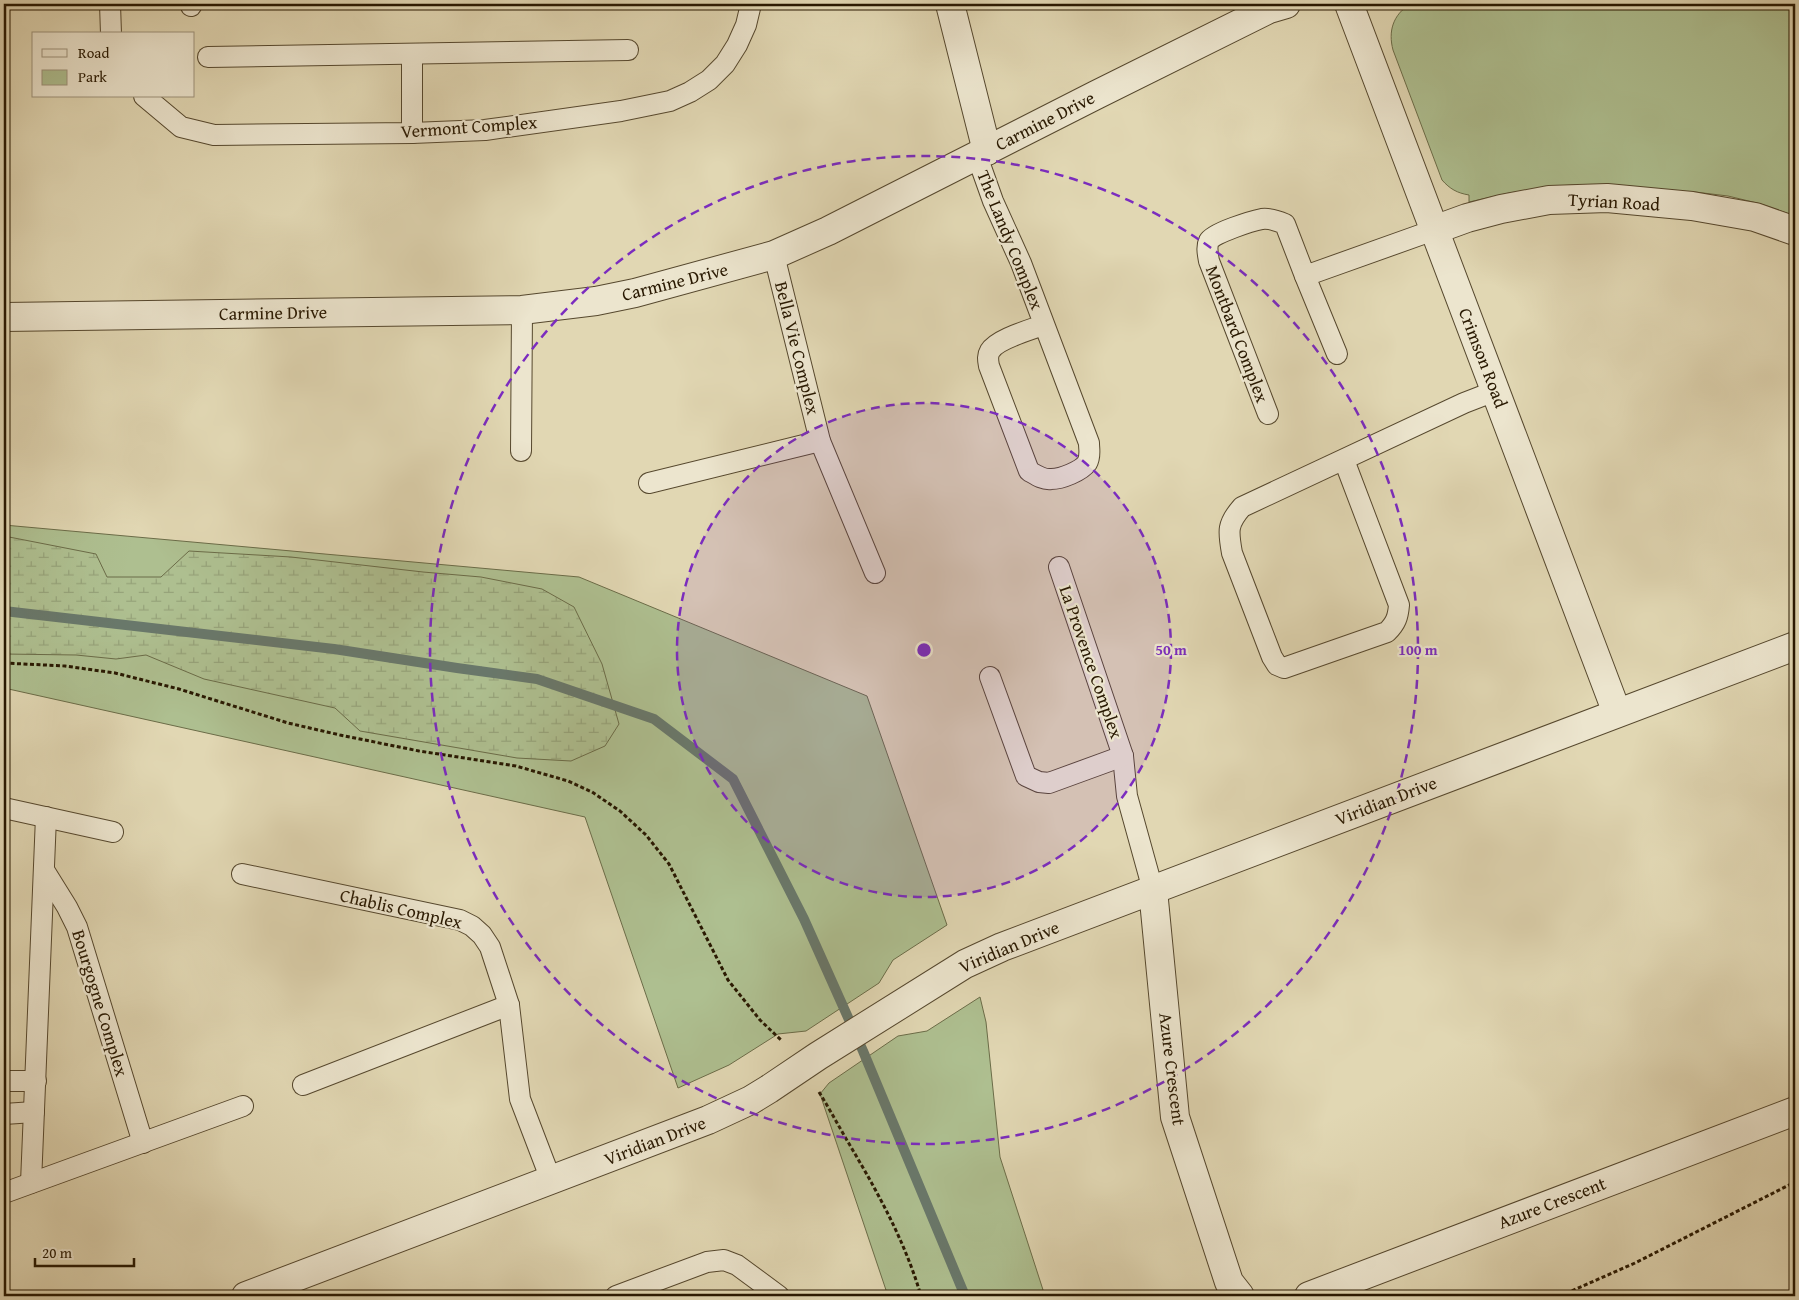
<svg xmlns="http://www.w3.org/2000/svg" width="1799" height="1300" font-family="'Gentium Book Plus',serif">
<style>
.green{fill:#aebf90;stroke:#6b6c48}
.wetland{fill:url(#wetland-marsh);stroke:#6b6c48}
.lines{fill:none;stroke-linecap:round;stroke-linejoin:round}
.stream{stroke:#69786b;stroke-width:10}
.lane-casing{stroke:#56482e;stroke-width:22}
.street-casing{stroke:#56482e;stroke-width:30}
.path{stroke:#281801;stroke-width:3;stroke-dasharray:4 2.5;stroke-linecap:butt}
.lane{stroke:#ece5ce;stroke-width:20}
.street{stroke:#ece5ce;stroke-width:28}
.ring{fill:none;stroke:#7b2cbf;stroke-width:2.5;stroke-dasharray:9 6}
.labels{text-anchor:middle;stroke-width:4.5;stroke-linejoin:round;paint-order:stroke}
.street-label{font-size:18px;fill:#281801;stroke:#ece5ce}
.centre{fill:#7b2cbf;stroke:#ece5ce;stroke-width:2.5}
.ring-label{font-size:15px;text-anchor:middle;font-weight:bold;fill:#7b2cbf;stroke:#ece5ce;stroke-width:4.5;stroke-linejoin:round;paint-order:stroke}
</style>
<defs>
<pattern id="wetland-marsh" width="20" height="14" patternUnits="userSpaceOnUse" patternTransform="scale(1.25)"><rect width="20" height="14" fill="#aebf90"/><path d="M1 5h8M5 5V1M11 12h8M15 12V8" fill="none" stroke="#96a37a"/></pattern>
</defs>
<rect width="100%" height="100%" fill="#e1d7b3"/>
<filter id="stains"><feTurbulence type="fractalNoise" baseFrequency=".004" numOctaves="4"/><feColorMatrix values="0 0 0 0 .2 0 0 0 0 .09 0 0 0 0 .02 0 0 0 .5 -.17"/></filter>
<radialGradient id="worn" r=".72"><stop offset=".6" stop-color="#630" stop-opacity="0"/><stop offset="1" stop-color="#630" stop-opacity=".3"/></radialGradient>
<g class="green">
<path d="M1410,4H1795V216L1761,204L1728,196L1695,192L1575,185L1554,186L1509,193L1469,202V195C1457,193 1450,189 1442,180L1393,50C1388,31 1393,15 1410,4Z"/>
<path d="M4,525L579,577L867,696L947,925L893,960L879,983L806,1031L778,1034L729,1065L678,1088L585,817L4,688Z"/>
<path d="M980,997L986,1022L1000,1157L1045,1296H888L820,1094L829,1083L898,1036L927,1031Z"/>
</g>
<path class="wetland" d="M4,536L96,554L107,577H161L189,551L291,557L423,572L481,577L542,589L574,607L602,664L619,724L605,746L571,761L517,758L360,731L335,708L204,679L146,655L116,659L76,655L4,654Z"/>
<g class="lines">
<path class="stream" d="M4,611L334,649L457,668L537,679L654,719L733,779L804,919L863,1051L965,1296"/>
<g class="lane-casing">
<g id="lane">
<path d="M110,4L111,34"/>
<path d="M191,6L192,4"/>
<path d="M412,54V133"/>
<path d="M208,57L628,50"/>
<path d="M144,96L181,127L214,135L412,133L485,130L621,111L670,101L690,92L709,80L725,64L737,45L746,25L751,4"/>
<path d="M977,156L993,201L1021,263L1089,443C1089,450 1091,456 1087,463C1081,471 1062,479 1051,479C1043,480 1036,475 1029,471L989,366C988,360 987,356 990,351C997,339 1030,330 1043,325"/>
<path d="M774,255L820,441L875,573"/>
<path d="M1305,276L1337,354"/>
<path d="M1268,414L1209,261C1208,255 1206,247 1209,241C1213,233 1252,221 1262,219C1270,218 1278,221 1285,224L1305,276L1434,230"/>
<path d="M521,451L522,310"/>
<path d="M1344,460L1399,605C1398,617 1396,623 1387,632L1284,668L1277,665L1272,657L1232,553C1228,531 1227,524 1242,507L1464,403L1495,391"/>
<path d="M649,483L820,441"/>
<path d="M1059,567L1123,756L1127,796L1153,890"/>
<path d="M990,677L1026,776L1039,782L1049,783L1123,756"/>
<path d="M4,808L113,832"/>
<path d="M44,870L67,907L77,927L143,1143"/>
<path d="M242,874L460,920L472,926L482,935L490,947L509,1005L520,1099L551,1180"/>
<path d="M4,1081H36"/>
<path d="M303,1085L509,1005"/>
<path d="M4,1114L34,1112"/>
<path d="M31,1183L46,817"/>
<path d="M4,1193L243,1106"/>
<path d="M616,1296L707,1262L724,1260L737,1265L779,1296"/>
</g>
</g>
<g class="street-casing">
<g id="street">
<path d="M950,4L987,151"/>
<path d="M1349,4L1617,713"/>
<path d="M1434,230L1467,218L1501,209L1549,200L1607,198L1692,206L1755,217L1795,231"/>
<path d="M4,317L522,310L596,301L635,293L774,255L828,231L1096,95L1269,9L1286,4"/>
<path d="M1153,890L1175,1117L1229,1282L1240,1296"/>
<path d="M246,1296L708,1120L751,1100L769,1089L818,1056L965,964L1002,947L1795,646"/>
<path d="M1309,1296L1795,1111"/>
</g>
</g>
<g class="path">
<path d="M4,663L65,666L115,673L179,689L288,723L340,735L419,751L516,766L568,781L592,792L620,811L646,835L669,864L728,980L760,1020L782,1041"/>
<path d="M819,1092C829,1108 838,1125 848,1142C877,1191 905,1241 921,1296"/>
<path d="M1560,1296L1635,1263L1795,1182"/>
</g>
<use href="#lane" class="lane"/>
<use href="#street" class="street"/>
</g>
<circle cx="924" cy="650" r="247" fill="#7b2cbf" fill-opacity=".12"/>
<g class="ring">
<circle cx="924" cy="650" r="247"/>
<circle cx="924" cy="650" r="494"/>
</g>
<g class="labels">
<g class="street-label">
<text transform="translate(1045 121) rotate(-27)" y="6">Carmine Drive</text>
<text transform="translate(469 127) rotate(-4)" y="6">Vermont Complex</text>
<text transform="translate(1614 202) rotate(3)" y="6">Tyrian Road</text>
<text transform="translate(1010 240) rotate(68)" y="6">The Landy Complex</text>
<text transform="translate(675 282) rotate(-14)" y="6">Carmine Drive</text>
<text transform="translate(273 313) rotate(-1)" y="6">Carmine Drive</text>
<text transform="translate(1237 334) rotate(69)" y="6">Montbard Complex</text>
<text transform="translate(797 348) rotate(76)" y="6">Bella Vie Complex</text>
<text transform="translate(1483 358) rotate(69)" y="6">Crimson Road</text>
<text transform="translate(1091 662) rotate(71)" y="6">La Provence Complex</text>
<text transform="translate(1386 801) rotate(-21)" y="6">Viridian Drive</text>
<text transform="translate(401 909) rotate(13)" y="6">Chablis Complex</text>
<text transform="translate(1009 947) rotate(-23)" y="6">Viridian Drive</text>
<text transform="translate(100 1003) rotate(73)" y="6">Bourgogne Complex</text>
<text transform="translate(1172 1069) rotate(83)" y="6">Azure Crescent</text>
<text transform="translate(655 1141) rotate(-21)" y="6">Viridian Drive</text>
<text transform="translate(1552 1203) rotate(-21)" y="6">Azure Crescent</text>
</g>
</g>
<circle cx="924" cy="650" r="8" class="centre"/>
<g class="ring-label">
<text x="1171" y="655">50 m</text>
<text x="1418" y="655">100 m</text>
</g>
<rect width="1799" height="1300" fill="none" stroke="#e1d7b3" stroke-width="20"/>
<rect x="5" y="5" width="1789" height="1290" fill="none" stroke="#281801" stroke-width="2.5"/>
<rect x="10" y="10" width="1779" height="1280" fill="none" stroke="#281801"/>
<rect x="32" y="32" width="162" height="65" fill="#ece5ce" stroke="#9e937c"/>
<rect x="42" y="49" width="25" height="8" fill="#ece5ce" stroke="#9e937c"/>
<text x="78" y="58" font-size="15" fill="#281801">Road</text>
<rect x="42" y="70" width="25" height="15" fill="#aebf90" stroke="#9e937c"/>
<text x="78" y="82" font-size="15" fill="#281801">Park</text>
<path d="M35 1258v8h99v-8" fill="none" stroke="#281801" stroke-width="2.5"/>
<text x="42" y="1258" font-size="15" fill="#281801" stroke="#ece5ce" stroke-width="4" paint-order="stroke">20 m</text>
<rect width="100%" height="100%" filter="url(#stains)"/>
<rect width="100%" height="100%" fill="url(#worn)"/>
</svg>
